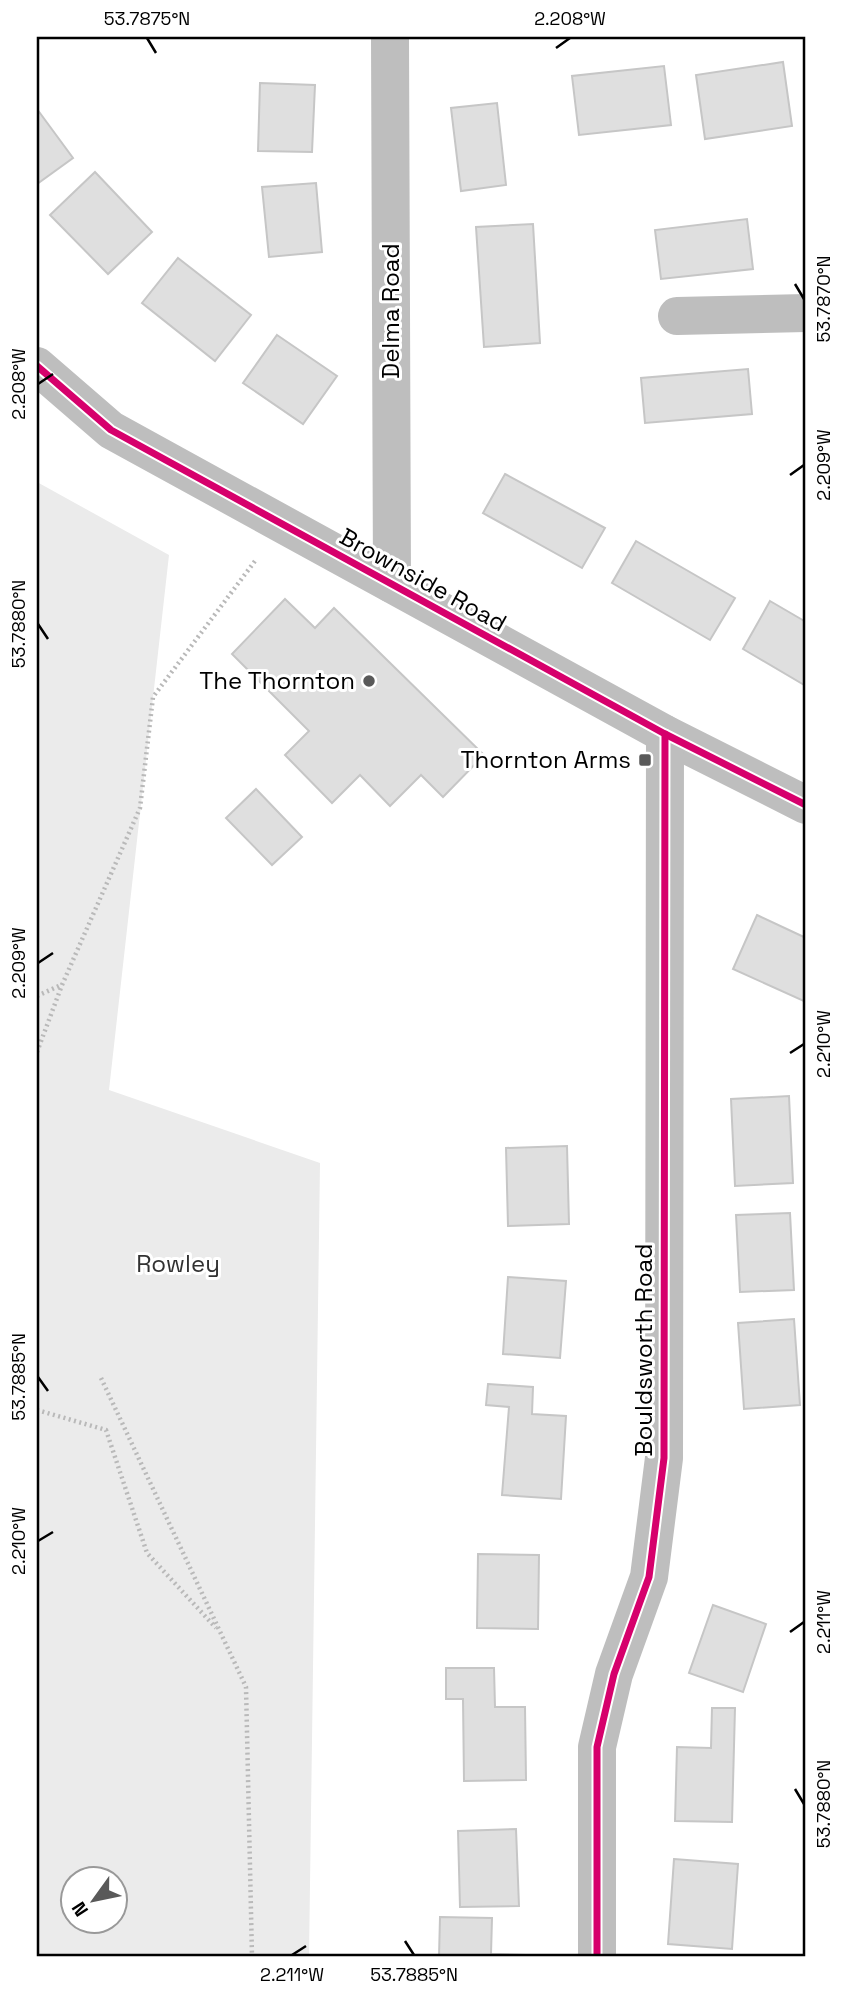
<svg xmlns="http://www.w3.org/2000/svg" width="843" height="1994" font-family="'Space Grotesk',sans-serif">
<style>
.green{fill:#ebebeb;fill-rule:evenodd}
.building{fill:#dfdfdf;stroke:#c6c6c6;stroke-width:2}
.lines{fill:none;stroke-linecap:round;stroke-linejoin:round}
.path{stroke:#b9b9b9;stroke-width:4.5;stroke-dasharray:2 3.5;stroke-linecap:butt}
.minor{stroke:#bebebe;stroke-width:38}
.cycleway-casing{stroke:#fff;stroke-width:11}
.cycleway{stroke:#d6006c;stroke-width:7}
.ticks{fill:none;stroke:#000;stroke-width:2.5}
.poi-dot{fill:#595959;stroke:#fff;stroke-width:2.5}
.labels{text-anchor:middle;stroke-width:6;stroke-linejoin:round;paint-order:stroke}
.street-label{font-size:24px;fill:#000;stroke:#fff}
.poi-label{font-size:24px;fill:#000;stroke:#fff;text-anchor:end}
.park-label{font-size:24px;fill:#323232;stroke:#fff}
.neatline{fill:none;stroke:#000;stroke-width:2.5}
.ticks-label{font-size:18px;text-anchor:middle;fill:#000}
</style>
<rect width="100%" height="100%" fill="#fff"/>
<path class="green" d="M37,482L169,555L109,1090L320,1163L309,1957H37ZM74,1878H116V1920H74Z"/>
<g class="building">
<path d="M783,62L792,126L705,139L696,75Z"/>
<path d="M664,66L671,125L579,135L572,76Z"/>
<path d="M260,83L315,85L312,152L258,151Z"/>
<path d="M497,103L506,185L461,191L451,108Z"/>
<path d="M37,109L73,158L37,184Z"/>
<path d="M95,172L152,232L108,274L50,215Z"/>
<path d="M316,183L322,252L269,257L262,187Z"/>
<path d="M747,219L753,269L661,279L655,230Z"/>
<path d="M533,224L540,343L484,347L476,227Z"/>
<path d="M178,258L251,315L215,361L142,303Z"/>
<path d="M277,335L337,376L303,424L243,383Z"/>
<path d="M748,369L752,414L645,423L641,378Z"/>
<path d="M505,474L605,528L582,568L483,513Z"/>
<path d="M636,541L735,598L710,640L612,583Z"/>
<path d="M285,599L315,628L334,608L484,755L443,797L421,775L390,806L360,775L332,803L285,755L309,731L232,654Z"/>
<path d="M770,601L806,622V686L743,649Z"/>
<path d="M256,789L302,837L272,865L226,818Z"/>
<path d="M757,915L806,938V1002L733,969Z"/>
<path d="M789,1096L793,1183L735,1186L731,1099Z"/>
<path d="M567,1146L569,1224L508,1226L506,1148Z"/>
<path d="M790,1213L794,1290L740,1292L736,1215Z"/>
<path d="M508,1277L566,1281L560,1358L503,1354Z"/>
<path d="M794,1319L800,1405L744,1409L738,1323Z"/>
<path d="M488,1384L533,1387L532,1414L566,1416L561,1499L502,1495L509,1407L486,1405Z"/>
<path d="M478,1554L539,1555L538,1629L477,1628Z"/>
<path d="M713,1605L766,1624L743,1692L689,1673Z"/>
<path d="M446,1668H494L495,1707H525L526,1780L464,1781L463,1699H446Z"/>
<path d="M712,1708H735L732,1822L675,1821L677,1747L711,1748Z"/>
<path d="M516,1829L519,1906L460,1907L458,1831Z"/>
<path d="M674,1859L738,1864L732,1949L668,1944Z"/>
<path d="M440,1917L492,1918L491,1954L525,1955V1957H439Z"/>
</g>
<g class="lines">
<g class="path">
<path d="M37,996L61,985"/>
<path d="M37,1052L62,985L140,808L153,697L255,561"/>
<path d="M101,1378L246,1687L252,1957"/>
<path d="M37,1410L106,1430L147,1553L216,1628"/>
</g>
<g class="minor">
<path d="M390,37L392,584"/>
<path d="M677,316L806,313"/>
<path d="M37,366L111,430L665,734L806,805"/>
<path d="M597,1957V1747L614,1674L649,1577L664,1458L665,734"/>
</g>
<g class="cycleway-casing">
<g id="cycleway">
<path d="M37,366L111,430L665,734L806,805"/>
<path d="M597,1957V1747L614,1674L649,1577L664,1458L665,734"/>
</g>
</g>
<use href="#cycleway" class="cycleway"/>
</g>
<path class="ticks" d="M147,38L156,53M556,48L570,38M795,284L804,299M38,384L53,374M790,475L804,465M38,624L48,639M38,963L53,953M790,1053L804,1044M38,1377L48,1391M38,1541L53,1532M790,1632L804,1622M795,1789L804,1804M405,1941L414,1955M292,1955L306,1946"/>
<g class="poi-dot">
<circle cx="369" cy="681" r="7"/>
<rect x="638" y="753" width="14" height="14" rx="3.5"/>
</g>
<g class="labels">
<g class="street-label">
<text transform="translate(391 311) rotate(-90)" y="8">Delma Road</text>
<text transform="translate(423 580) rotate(29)" y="8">Brownside Road</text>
<text transform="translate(644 1350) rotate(-90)" y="8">Bouldsworth Road</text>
</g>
<g class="poi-label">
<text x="355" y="689">The Thornton</text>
<text x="631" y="768">Thornton Arms</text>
</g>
<g class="park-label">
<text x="178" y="1272">Rowley</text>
</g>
</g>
<rect width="843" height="1994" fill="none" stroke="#ffffff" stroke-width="77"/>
<g transform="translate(94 1900) rotate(237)"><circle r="33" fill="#ffffff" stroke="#999999" stroke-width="2"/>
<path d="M0-5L12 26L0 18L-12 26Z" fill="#595959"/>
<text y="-10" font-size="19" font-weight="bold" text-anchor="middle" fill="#000000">N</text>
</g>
<rect x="38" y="38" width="766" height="1917" class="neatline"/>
<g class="ticks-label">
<text x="147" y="25">53.7875°N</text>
<text x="570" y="25">2.208°W</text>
<text transform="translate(824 299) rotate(-90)" y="6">53.7870°N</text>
<text transform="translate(19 384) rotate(-90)" y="6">2.208°W</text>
<text transform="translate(824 465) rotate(-90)" y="6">2.209°W</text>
<text transform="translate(19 624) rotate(-90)" y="6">53.7880°N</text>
<text transform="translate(19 963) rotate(-90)" y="6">2.209°W</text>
<text transform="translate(824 1044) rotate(-90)" y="6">2.210°W</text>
<text transform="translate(19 1377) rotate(-90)" y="6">53.7885°N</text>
<text transform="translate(19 1541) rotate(-90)" y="6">2.210°W</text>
<text transform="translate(824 1622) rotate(-90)" y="6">2.211°W</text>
<text transform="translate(824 1804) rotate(-90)" y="6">53.7880°N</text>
<text x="292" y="1981">2.211°W</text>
<text x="414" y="1981">53.7885°N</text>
</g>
</svg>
